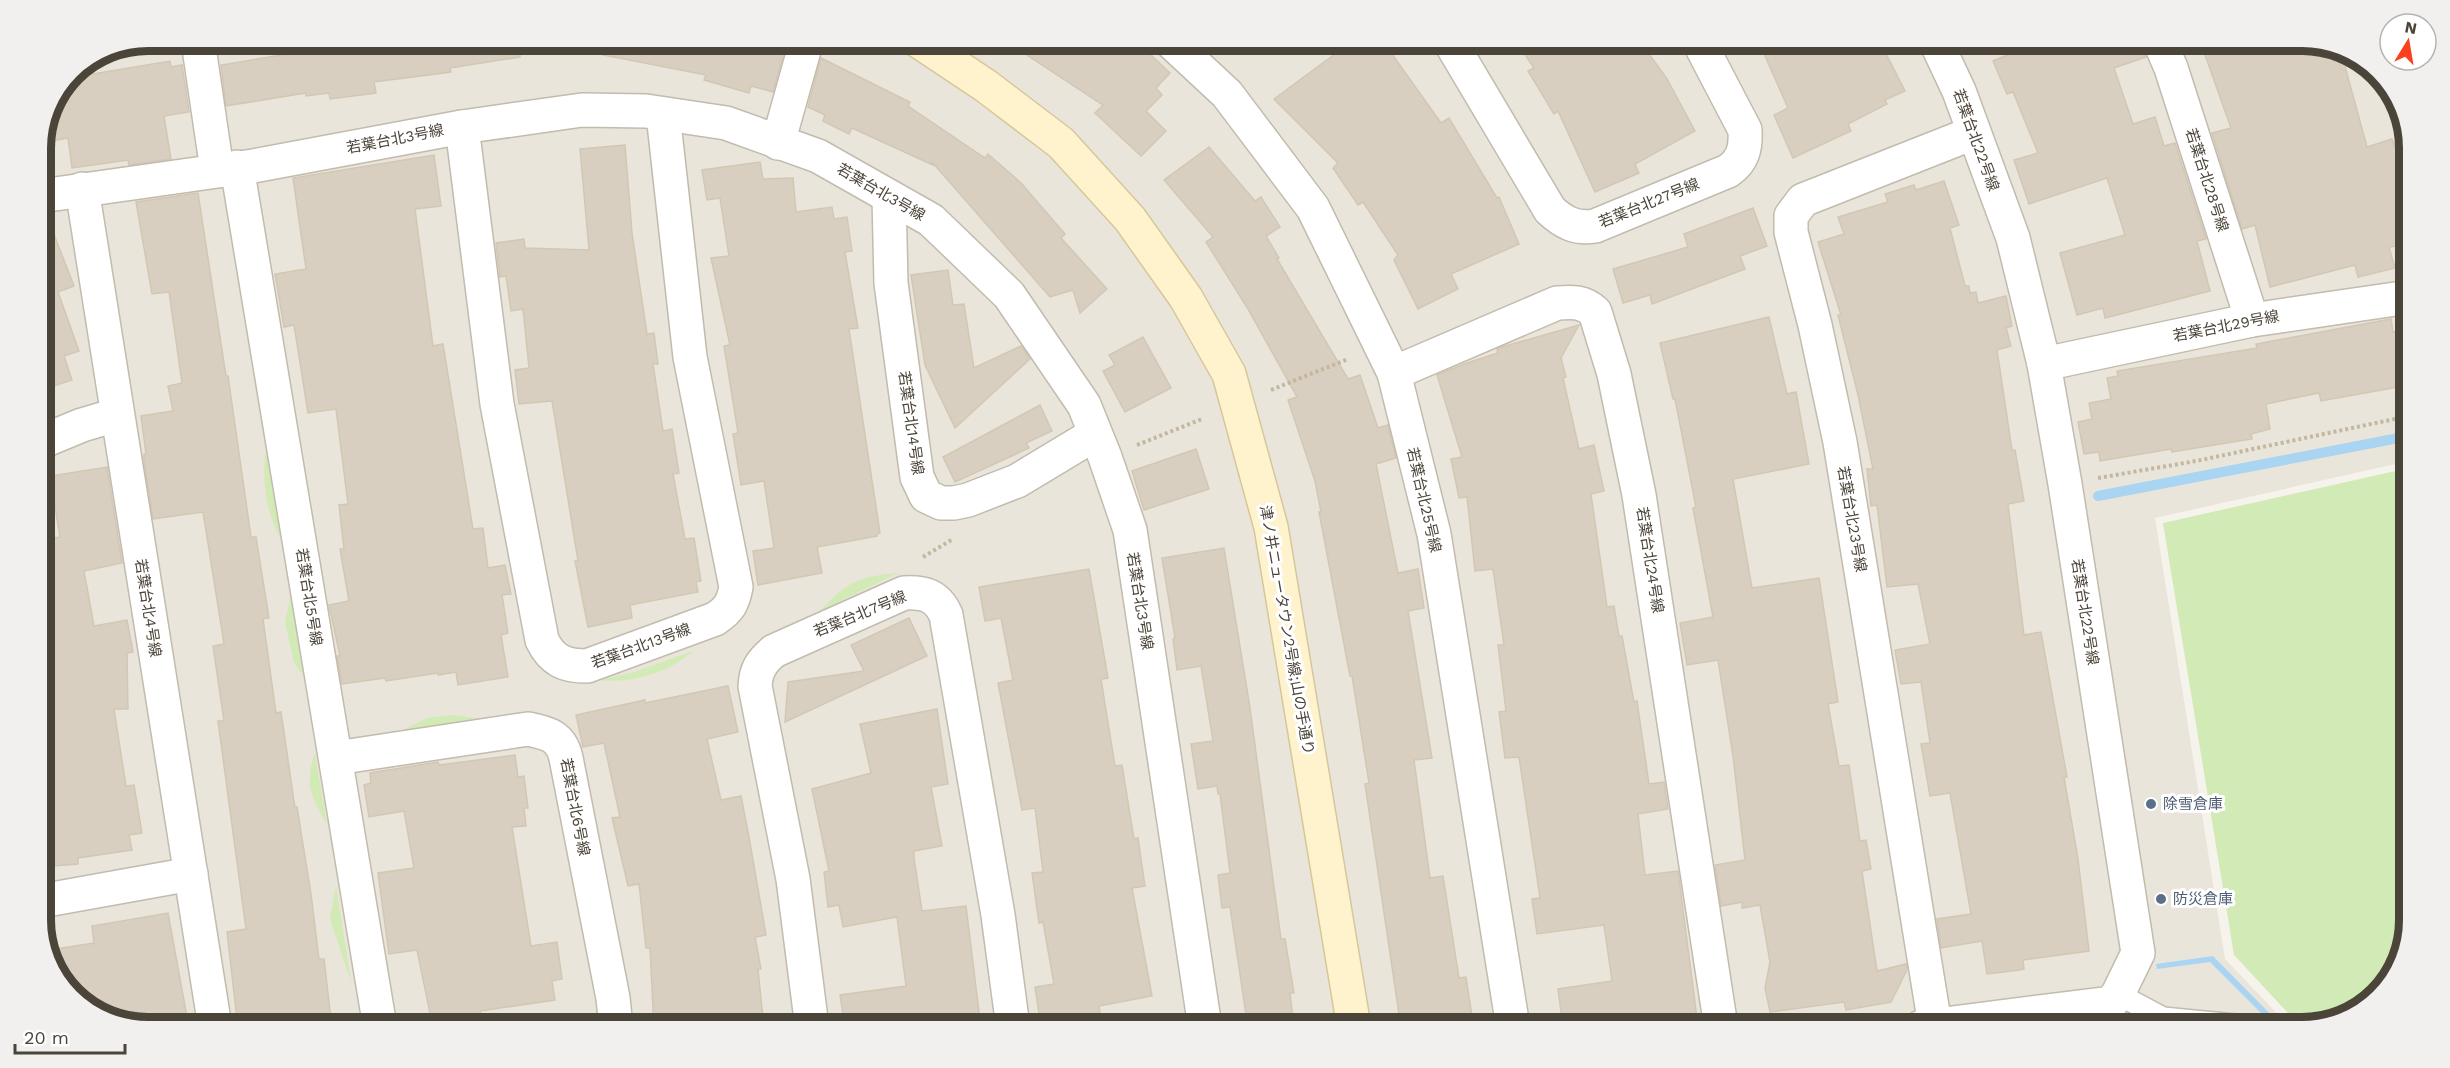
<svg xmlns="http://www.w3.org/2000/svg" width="2450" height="1068" font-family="'Work Sans','Noto Sans JP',sans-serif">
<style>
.residential{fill:#eae5da}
.green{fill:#d2eab5}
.water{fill:#a9d4f2}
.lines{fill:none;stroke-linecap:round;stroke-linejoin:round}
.stream{stroke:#a9d4f2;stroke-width:10}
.building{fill:#d8cfc1;stroke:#d3c7b4;stroke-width:1.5}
.lane-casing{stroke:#c2bbae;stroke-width:24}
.street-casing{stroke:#c2bbae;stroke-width:36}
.secondary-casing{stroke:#d6c79b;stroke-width:36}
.path{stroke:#c4b79f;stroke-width:4;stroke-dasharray:3 3;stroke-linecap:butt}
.lane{stroke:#fff;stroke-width:21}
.street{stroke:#fff;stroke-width:33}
.secondary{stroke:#fff3cd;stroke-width:33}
.service-dot{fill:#5c6f8a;stroke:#fff;stroke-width:2}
.labels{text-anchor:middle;stroke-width:6;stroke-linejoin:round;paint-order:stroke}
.street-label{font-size:15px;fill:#4b4439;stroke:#fff}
.service-label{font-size:15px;fill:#4e5e75;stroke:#fff;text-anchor:start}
.rim{fill:none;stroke:#4b4439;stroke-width:8}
</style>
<rect width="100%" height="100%" fill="#f6f3ec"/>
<path class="residential" d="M148,40H2302L2343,49L2391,88L2409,141V461L2155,518L2225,959L2290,1027H148L107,1019L62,985L41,928V141L72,72L107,49Z"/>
<g class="green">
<path d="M266,451L283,543C267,516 261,482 266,451Z"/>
<path d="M2409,468V920L2401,961L2362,1009L2301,1027L2234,955L2163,523Z"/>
<path d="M898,573L820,611C846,582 860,576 898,573Z"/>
<path d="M292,590L304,676L294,663L285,622Z"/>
<path d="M693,651C671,672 630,684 600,680L634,672Z"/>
<path d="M450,715L486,719L399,732L427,718Z"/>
<path d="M315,753L327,824C311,796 304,785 315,753Z"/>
<path d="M336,885L351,982L330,919Z"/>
</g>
<path class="water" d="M2213,956L2283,1027H2275L2210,962L2157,969L2156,964Z"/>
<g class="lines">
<path class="stream" d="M2098,496L2409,436"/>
</g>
<g class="building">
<path d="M324,40H519L520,57L450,68L451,72L374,82L376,93L330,99L329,93L306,96V93L226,106L221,65L300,52L299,44Z"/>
<path d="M604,40H773L786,45L773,92L751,86L749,93L704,80L706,75L603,55Z"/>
<path d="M1004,40H1135L1170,73L1156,88L1162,95L1146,111L1166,131L1141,156L1095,113L1103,105Z"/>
<path d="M1354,40H1382L1441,123L1449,118L1497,198L1499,197L1519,244L1451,274L1458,289L1418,309L1394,260L1398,255L1363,202L1358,205L1333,168L1338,163L1274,99Z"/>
<path d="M1544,40H1559L1568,55L1588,40H1639L1667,79L1695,131L1635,164L1639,173L1595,192L1558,111L1554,114L1528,71L1534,68L1524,53Z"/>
<path d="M1758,40H1879L1905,91L1885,100L1887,104L1848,124L1851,131L1793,158L1774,115L1788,108Z"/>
<path d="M2044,40H2141L2146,57L2114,68L2133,124L2155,117L2164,146L2175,143L2206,239L2197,241L2210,291L2105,318L2103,308L2077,315L2060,253L2125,235L2107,178L2029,204L2014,160L2038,153L2013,92L2007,94L1993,61Z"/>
<path d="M2238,40H2302L2340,48L2367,147L2392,139L2409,192V244L2389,247L2395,268L2358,277L2355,265L2270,287L2255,225L2242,229L2212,133L2231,128L2204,52Z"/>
<path d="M821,58L910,102L908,106L985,158L988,154L1021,183L1065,234L1061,238L1107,289L1080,313L1073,290L1050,297L932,162L933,165L852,128L849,134L823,121L825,115L808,107Z"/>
<path d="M170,61L171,67L182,65L189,112L164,116L171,159L129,165L128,160L72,168L68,138L41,143L69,78Z"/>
<path d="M625,145L632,233L647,334L654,333L658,364H653L663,431L672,429L679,473L673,474L685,539L694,538L701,581L696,582L698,592L630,605L632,618L588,627L575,561H578L552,401L519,404L515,370L529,368L523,309L511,311L506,276L500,277L496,243L524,239L525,248L589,250L580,149Z"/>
<path d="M1209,147L1255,201L1261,197L1280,227L1266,236L1279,258L1277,259L1348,379L1360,375L1378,428L1388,425L1396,458L1376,464L1398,573L1418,569L1424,608L1408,611L1432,758L1414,760L1430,878L1443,876L1459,978L1466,977L1472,1016L1467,1017L1468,1025L1452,1028H1401L1365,784L1369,783L1352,676H1350L1319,512H1321L1315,481L1288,400L1297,397L1248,309L1206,242L1213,237L1164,180Z"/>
<path d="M434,155L441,206L415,209L433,346L443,344L473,529L483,528L488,568L505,565L511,594L502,595L508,633L501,635L508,677L458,685L456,672L438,675V673L386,681L385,678L342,684L337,656H340L329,605L349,601L340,549H344L339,505L348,504L336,409L308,413L294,325L284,327L275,274L306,269L293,178Z"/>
<path d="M760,162L763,179L793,178L796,212L832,207L834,219L847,217L852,251L845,252L858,328L849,329L880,533L877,534V536L817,547L822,573L758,585L753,551L774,548L764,481L741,485L733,434L738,433L724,346L730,345L711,258L729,256L720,198L707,200L702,170Z"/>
<path d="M1944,181L1959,225L1950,228L1965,286H1969L1970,293L1976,292L1978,303L2006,296L2012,326L2006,328L2011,346L1997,350L2012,450H2015L2024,501L2008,504L2024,635L2041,632L2067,777H2064L2078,859L2089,951L2023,960L2024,969L2020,970L1987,974L1982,941L1941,948L1937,919L1971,914L1950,793L1930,796L1921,744L1930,743L1921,682L1901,684L1895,650L1930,644L1918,584L1887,587L1877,505L1871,506L1867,469H1873L1858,395L1838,315H1841L1818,242L1844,234L1838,217L1888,202L1885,194L1914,185L1916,190Z"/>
<path d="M198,193L226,376H228L251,537H256L269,618L263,619L276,713L281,712L295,808L297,807L311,894L319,959H324L332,1028H238L227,932L246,929L218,721H224L213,646L224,644L203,512L153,519L144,461V454H146L141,416L173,411L168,386L182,383L169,292L152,294L136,202Z"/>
<path d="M1753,208L1767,246L1740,256L1745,269L1652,304L1650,295L1623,303L1613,269L1688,247L1684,234Z"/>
<path d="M41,214H46L74,286L58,292L79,351L64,356L72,380L41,390Z"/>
<path d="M948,270L953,305L964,304L974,368L1021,346L1030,359L955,428L925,365L911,275Z"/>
<path d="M1769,317L1787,394L1796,392L1809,464L1733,479L1752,588L1819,578L1838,702L1828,704L1839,766L1849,765L1860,841L1866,840L1871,869L1862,871L1877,971L1906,964L1907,970L1891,1002L1846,1010L1844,1002L1770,1012L1765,988L1770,962L1760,905L1742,908V902L1721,906L1715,865L1745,860L1733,756L1718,660L1687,665L1680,623L1713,617L1693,508L1696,507L1675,399H1673L1660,343Z"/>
<path d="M2391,319L2393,332L2409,329V385L2321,401L2319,393L2266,404L2270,429L2251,434L2252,439L2172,452L2171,449L2100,461L2099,452L2084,454L2078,422L2092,419L2089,403L2111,399L2107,378L2118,376L2117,371L2257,348L2256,344Z"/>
<path d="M1579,325L1561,358L1566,377L1563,378L1579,449L1594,445L1604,491L1591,494L1607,607L1614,606L1619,636H1622L1634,702L1637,701L1649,784L1664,782L1668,809L1638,814L1645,875L1678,871L1697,1018L1690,1020L1691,1028H1563L1558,989L1612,981L1604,925L1537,934L1532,899L1540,898L1519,757L1505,758L1499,712L1506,711L1498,645H1504L1493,569L1475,571L1467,497L1459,498L1451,459L1462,457L1437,375L1464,364L1498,353L1497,349L1502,347Z"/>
<path d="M1143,337L1171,388L1125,412L1103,371L1115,365L1109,355Z"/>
<path d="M1040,405L1052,431L1026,443L1029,448L955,482L943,457Z"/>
<path d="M1196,449L1209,489L1144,510L1132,471Z"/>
<path d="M107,467L122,563L84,571L94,626L127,620L133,652L127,653L128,709H114L126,786L134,785L142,833L129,835L132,850L78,858V864L41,867V540L60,537L50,476Z"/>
<path d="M1224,548L1250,708L1281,939H1285L1294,993H1290L1294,1028H1248L1230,907L1222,908L1218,875L1230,873L1220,794H1218L1217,786L1198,789L1191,744L1213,741L1201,666L1177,670L1173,639L1175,638L1162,558Z"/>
<path d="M1089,569L1108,678L1101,679L1115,766L1122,765L1134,839L1138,838L1145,886L1132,888L1152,996L1099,1006L1101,1019L1041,1027L1035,987L1054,984L1043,922L1039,923L1032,873L1043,872L1035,808L1022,810L998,683L1013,680L1001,618L985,621L979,587Z"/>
<path d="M909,618L927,656L785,722L788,682L864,671L851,645Z"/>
<path d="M728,686L738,732L707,739L721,800L741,796L749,837L766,935L755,937L761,969H758L764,1028H654L650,948H646L639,884L628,886L612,818L620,817L604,743L583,747L576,715L645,700V703Z"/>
<path d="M937,709L948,784L931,787L942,846L914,851V858L922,911L966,906L981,1028H845L840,995L906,986L897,917L843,927L839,905L828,907L824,872L829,871L812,789L871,773L860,724Z"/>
<path d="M515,755L518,777L524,776L528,808H524L526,826L512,827L531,946L557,942L562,979L552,981L555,1000L480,1011L484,1028H433L417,950L389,954L378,873L414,868L404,811L369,817L364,785L371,783L370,773L438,762L439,765Z"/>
<path d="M168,913L189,1028H148L107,1019L62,985L49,950L94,943L92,926Z"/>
</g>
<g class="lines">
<g class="lane-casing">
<path id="lane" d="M2118,994L2163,1018L2256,1027"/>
</g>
<g class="street-casing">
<g id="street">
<path d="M1169,40L1227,94L1313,208L1394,373L1434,534L1513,1027"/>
<path d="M1449,40L1550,210C1564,223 1576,229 1595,226L1728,171C1743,161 1746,148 1745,130L1698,40"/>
<path d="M2159,40L2171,68L2252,320"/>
<path d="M198,41L217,170"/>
<path d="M462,127L497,404L542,640C552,661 565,666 587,666L715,619C729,610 733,603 736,587L690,357L663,114"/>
<path d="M778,143L806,43"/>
<path d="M237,167L380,1027"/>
<path d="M82,189L215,1027"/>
<path d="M41,196L253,166L462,127L582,110L646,111L726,123L818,156L931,220L1009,295L1084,405L1105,457L1130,530L1205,1027"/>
<path d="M889,197L891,283L917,477L926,496L941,503H954L968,500L1017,481L1095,434"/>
<path d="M2044,364L2252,320L2409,297"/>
<path d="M1394,373L1557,303C1572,302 1583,301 1595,312L1614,374L1639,495L1721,1027"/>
<path d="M41,442L82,425L116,415"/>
<path d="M336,758L528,729C548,733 561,736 566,758L613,998L616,1027"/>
<path d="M41,901L191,874"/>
<path d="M1935,1025L1840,442L1815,325L1791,232V216L1803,200L1973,133"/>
<path d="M812,1027L793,879L755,686C756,670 761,662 774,651L904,593C924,592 937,595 946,615L998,915L1013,1027"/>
<path d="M1921,1027L2111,1003L2118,994L2138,953L2065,484L2044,364L2013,238L1959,91L1935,40"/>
</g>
</g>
<g class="secondary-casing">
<path id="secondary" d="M917,40L986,86L1061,143L1130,219L1186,298L1229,374L1271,527L1354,1027"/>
</g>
<g class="path">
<path d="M1271,390L1348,359"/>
<path d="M1137,445L1202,419"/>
<path d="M2098,478L2196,461L2409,416"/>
<path d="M923,557L953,539"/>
</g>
<use href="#lane" class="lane"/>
<use href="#street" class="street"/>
<use href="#secondary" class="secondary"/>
</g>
<g class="service-dot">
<circle cx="2151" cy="804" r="6"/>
<circle cx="2161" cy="899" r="6"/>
</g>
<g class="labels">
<g class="street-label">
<text transform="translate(395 139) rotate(-11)" y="5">若葉台北3号線</text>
<text transform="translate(1976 140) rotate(70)" y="5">若葉台北22号線</text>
<text transform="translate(2207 180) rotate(72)" y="5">若葉台北28号線</text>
<text transform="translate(881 192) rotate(30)" y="5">若葉台北3号線</text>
<text transform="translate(1649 203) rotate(-22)" y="5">若葉台北27号線</text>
<text transform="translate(2226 326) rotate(-11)" y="5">若葉台北29号線</text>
<text transform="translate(911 423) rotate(82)" y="5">若葉台北14号線</text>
<text transform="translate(1424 500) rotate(77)" y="5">若葉台北25号線</text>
<text transform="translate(1852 519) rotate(80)" y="5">若葉台北23号線</text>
<text transform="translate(1650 560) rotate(81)" y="5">若葉台北24号線</text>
<text transform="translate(309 597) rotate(81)" y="5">若葉台北5号線</text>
<text transform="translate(1140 601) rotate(81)" y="5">若葉台北3号線</text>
<text transform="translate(148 608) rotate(81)" y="5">若葉台北4号線</text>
<text transform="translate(2085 612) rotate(81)" y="5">若葉台北22号線</text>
<text transform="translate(860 614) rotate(-22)" y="5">若葉台北7号線</text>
<text transform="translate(1287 630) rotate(80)" y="5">津ノ井ニュータウン2号線;山の手通り</text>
<text transform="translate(641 646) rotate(-20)" y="5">若葉台北13号線</text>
<text transform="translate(575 807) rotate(79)" y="5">若葉台北6号線</text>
</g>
<g class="service-label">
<text x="2163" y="809">除雪倉庫</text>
<text x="2173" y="904">防災倉庫</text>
</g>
</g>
<path d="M0 0H2450V1068H0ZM148 51H2302A97 97 0 0 1 2399 148V920A97 97 0 0 1 2302 1017H148A97 97 0 0 1 51 920V148A97 97 0 0 1 148 51Z" fill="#f1f0ef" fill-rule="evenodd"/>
<path class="rim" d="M148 51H2302A97 97 0 0 1 2399 148V920A97 97 0 0 1 2302 1017H148A97 97 0 0 1 51 920V148A97 97 0 0 1 148 51Z"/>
<g transform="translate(2408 42) rotate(11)"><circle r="28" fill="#ffffff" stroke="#b7b4b0" stroke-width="1.5"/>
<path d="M0-4.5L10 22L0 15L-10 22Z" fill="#fc3f1d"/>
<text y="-9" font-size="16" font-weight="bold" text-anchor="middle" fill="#4b4439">N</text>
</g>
<path d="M15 1044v9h110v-9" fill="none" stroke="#4b4439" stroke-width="3"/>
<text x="24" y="1044" font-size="18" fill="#4b4439" stroke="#ffffff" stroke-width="4.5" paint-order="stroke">20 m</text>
</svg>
